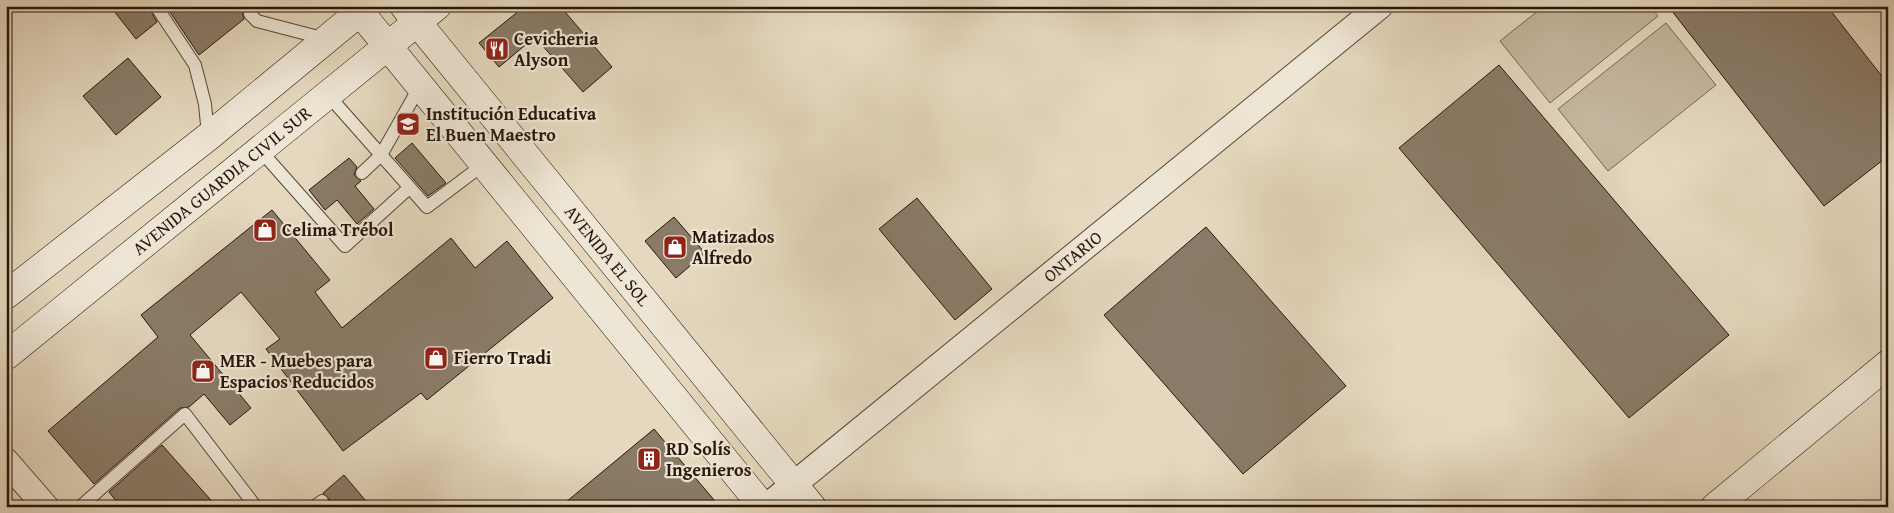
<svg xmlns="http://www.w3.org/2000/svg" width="1894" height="513" font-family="'Gentium Book Plus',serif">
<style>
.green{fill:#c5b79f;stroke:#766654}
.building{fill:#8a7b68;stroke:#27160a}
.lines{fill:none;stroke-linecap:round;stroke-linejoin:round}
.lane-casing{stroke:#564637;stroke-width:14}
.street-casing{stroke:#564637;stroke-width:27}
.secondary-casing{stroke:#27160a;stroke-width:29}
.lane{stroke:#eee6d5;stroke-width:12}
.street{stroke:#eee6d5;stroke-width:25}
.secondary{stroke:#eee6d5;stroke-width:28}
.labels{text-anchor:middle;stroke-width:4.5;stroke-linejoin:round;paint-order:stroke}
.poi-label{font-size:18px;font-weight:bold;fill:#27160a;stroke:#eee6d5;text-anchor:start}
.street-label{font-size:18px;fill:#27160a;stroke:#eee6d5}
</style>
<rect width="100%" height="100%" fill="#e5d8be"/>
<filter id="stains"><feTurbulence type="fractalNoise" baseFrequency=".004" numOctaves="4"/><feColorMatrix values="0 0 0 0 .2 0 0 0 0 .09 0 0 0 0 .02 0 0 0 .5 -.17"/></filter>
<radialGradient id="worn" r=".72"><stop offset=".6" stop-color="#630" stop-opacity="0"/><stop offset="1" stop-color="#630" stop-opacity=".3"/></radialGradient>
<g class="green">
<path d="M1544,6H1650L1658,16L1550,103L1500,41Z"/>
<path d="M1666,23L1716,85L1608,171L1558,109Z"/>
</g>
<g class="building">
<path d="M110,6H148L157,22L136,39Z"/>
<path d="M166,6H248L242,11L244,19L199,55Z"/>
<path d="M525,6H560L612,67L583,92L535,37L499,67L479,43Z"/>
<path d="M1668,6H1827L1888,84V156L1824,206Z"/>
<path d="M128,58L161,97L116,135L83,96Z"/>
<path d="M1499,65L1729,335L1629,418L1399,148Z"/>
<path d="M412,143L446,183L428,196L395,158Z"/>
<path d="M349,158L357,167L354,175L361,181L355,186L374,209L357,224L337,200L325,210L309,190Z"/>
<path d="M917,198L992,289L955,320L879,229Z"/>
<path d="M272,210L330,280L315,292L342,328L451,238L475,268L507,241L553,298L427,400L421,393L343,451L266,349L280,339L241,292L190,335L251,408L230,425L204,394L189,407L180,408L94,484L48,431L158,337L141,315Z"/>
<path d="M674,217L705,253L676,278L645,241Z"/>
<path d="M1206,227L1346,386L1243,474L1104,315Z"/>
<path d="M654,429L720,507H560Z"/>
<path d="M162,445L217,507H121L109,492Z"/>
<path d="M344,475L371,507H328L330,500L323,493Z"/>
</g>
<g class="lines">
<g class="lane-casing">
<g id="lane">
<path d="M156,6L195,65L205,104L208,135"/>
<path d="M250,14L257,21L326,39"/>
<path d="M328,95L427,207L484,164"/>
<path d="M260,150L345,246L409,188"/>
<path d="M362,173L381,155L420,86"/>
<path d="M80,507L185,414L256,507"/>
<path d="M314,507L322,501"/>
</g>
</g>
<g class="street-casing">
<g id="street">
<path d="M6,461L46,507"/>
<path id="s1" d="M766,507L1380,6"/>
</g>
</g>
<g class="secondary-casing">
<g id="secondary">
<path d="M355,6L763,507"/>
<path id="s2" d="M404,6L812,507"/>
<path d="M6,295L208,137L367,6"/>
<path id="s3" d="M6,356L437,6"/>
<path d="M1715,507L1888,364"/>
</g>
</g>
<use href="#lane" class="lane"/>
<use href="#street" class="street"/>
<use href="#secondary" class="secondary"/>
</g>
<defs>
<g id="restaurant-square" transform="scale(1.25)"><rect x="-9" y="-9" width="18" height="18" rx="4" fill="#8f2418" stroke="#eee6d5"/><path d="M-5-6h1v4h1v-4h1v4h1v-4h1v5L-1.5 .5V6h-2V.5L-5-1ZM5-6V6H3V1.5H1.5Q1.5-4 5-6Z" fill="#fff"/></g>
<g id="school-square" transform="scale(1.25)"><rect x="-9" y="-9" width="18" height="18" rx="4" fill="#8f2418" stroke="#eee6d5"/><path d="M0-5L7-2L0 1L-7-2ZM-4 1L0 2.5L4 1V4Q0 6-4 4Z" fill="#fff"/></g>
<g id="shop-square" transform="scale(1.25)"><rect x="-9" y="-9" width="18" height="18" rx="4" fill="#8f2418" stroke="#eee6d5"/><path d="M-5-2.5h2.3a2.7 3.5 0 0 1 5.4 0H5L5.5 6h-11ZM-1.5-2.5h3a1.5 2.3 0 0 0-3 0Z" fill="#fff"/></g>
<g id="building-square" transform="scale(1.25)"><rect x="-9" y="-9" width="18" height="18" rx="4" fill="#8f2418" stroke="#eee6d5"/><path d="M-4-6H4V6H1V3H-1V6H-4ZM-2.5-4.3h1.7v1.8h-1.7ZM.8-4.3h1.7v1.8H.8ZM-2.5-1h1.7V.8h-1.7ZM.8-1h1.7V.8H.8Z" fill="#fff"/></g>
</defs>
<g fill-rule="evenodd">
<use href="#restaurant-square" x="497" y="49"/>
<use href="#school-square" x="408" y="124"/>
<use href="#shop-square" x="265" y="230"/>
<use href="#shop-square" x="675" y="247"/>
<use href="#shop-square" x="436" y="358"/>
<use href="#shop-square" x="203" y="371"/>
<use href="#building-square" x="649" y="459"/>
</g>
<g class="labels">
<g class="poi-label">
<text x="514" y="45">Cevicheria<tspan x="514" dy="21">Alyson</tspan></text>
<text x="426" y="120">Institución Educativa<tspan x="426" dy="21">El Buen Maestro</tspan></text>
<text x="282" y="236">Celima Trébol</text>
<text x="692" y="243">Matizados<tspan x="692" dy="21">Alfredo</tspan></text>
<text x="454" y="364">Fierro Tradi</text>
<text x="220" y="367">MER - Muebes para<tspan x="220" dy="21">Espacios Reducidos</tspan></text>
<text x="666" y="455">RD Solís<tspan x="666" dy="21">Ingenieros</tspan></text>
</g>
<g class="street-label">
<text dy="6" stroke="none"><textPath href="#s3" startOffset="278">AVENIDA GUARDIA CIVIL SUR</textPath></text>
<text dy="6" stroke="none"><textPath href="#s2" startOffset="322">AVENIDA EL SOL</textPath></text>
<text dy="6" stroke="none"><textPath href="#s1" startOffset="396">ONTARIO</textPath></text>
</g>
</g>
<rect width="1894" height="513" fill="none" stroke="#e5d8be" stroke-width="25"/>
<rect x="8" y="8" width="1879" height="498" fill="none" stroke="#27160a" stroke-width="2.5"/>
<rect x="12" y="12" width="1869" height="488" fill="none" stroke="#27160a"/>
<rect width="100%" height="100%" filter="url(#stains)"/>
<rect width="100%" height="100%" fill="url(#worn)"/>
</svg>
